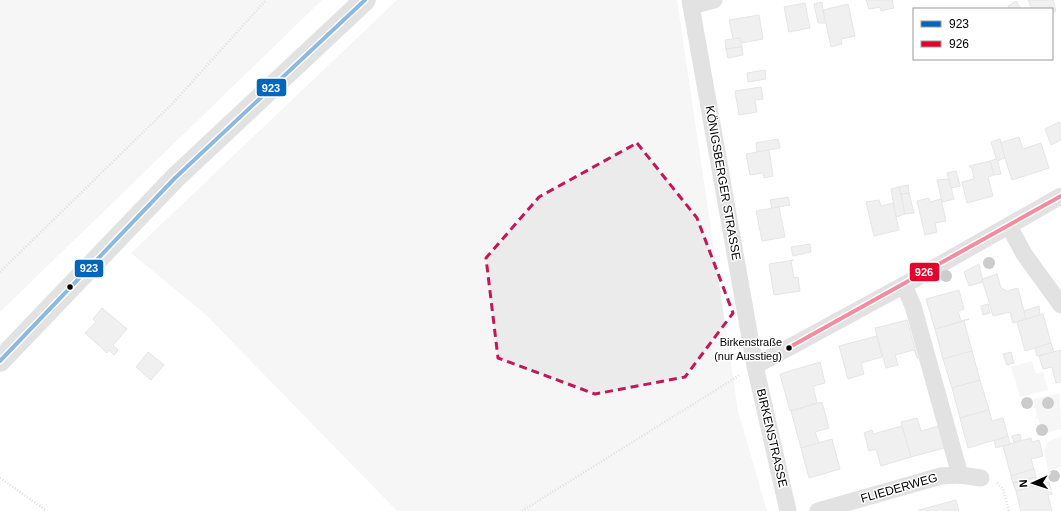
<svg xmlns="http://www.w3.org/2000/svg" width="1061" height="511" font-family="Arial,sans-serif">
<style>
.green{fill:#ebebeb}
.building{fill:#dedede;stroke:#c6c6c6}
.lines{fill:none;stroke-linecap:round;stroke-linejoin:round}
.major-casing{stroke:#dbdbdb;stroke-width:22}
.path{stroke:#b9b9b9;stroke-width:2.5;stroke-dasharray:1 2;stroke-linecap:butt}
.minor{stroke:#bebebe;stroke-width:17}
.major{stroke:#bebebe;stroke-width:21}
.bus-1-casing{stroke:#fff;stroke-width:7}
.bus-2-casing{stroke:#fff;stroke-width:7}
.bus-1{stroke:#0065bd;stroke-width:4}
.bus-2{stroke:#e4002b;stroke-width:4}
.tree{fill:#8e8e8e}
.marked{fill:none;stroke:#c2185b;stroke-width:3;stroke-dasharray:8 5;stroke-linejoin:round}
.bus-dot{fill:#000;stroke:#fff;stroke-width:1.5}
.labels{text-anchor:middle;stroke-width:3;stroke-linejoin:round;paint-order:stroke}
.bus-label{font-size:11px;fill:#000;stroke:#fff;text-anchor:end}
.street-label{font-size:12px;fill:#000;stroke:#fff}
.line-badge{stroke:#fff;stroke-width:1.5}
.badge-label{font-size:11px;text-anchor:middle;font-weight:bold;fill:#fff}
</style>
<rect width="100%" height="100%" fill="#fff"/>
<g class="green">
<path d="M0,0H322L0,312Z"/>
<path d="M397,0H677L738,411L767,511H397L206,315L131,253Z"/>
<path d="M1032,361L1036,374L1043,372L1048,390L1020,397L1011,367Z"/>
<path d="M1060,393L1061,429L1044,434L1039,430V428L1041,427L1038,418L1036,419L1035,417H1037L1036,409L1033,407L1035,405L1033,399Z"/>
<path d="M1061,437V467L1048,471L1044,451L1048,441Z"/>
</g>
<g class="building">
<path d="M866,0H892L894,8L881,11L880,7L869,9Z"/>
<path d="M1028,0H1053L1056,11L1052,13V9H1032Z"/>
<path d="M1016,1L1021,9H1010L1008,6Z"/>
<path d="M822,2L823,10L826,23H818L814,4Z"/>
<path d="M805,3L810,28L789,32L784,7Z"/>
<path d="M848,4L855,36L841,39L842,44L831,47L823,10Z"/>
<path d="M759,15L763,39L741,43L740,38L733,39L729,20Z"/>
<path d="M740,38L742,47L726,49L725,40Z"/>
<path d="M742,47L743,55L728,58L726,49Z"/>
<path d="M765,70L766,79L748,82L747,73Z"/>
<path d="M761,87L763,99L755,100L757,112L739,115L735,91Z"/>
<path d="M1059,122L1061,125V140L1051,145L1045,129Z"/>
<path d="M1019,137L1023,149L1041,143L1049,168L1012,180L1000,143Z"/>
<path d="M778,139L780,148L757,152L756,143Z"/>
<path d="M1000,139L1005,158L997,161L991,142Z"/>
<path d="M769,150L773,176L764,178L763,173L750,175L746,154Z"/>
<path d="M997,159L1001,174L994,175L990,161Z"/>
<path d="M990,161L994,175L988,177L993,196L967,203L962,182L974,179L972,168L969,166Z"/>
<path d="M956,171L960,186L951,188L947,173Z"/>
<path d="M949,179L954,199L942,202L937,180Z"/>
<path d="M908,185L909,193L901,194L899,187Z"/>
<path d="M899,187L905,214L896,217L891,189Z"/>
<path d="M909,193L914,213L905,214L901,194Z"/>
<path d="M788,197L790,205L772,208L770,200Z"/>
<path d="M929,198L930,202L941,199L946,221L935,223L937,232L925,235L917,201Z"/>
<path d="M879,200L881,206L893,203L899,230L874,236L866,202Z"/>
<path d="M779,207L785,237L762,241L756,211Z"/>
<path d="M810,244L811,252L793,256L791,247Z"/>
<path d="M794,260L791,261L794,278L798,277L800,291L774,295L769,264Z"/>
<path d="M979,264L983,282L969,286L964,272Z"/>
<path d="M997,274L1001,288L1007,291L1018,288L1026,319L1013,323L1010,312L993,316L982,279Z"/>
<path d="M959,290L964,309L958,311L961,321L969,319L935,329L926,299Z"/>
<path d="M988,304L990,313L983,315L981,306Z"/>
<path d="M1039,306L1040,315L1026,319L1024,311Z"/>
<path d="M102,308L127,329L113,345L118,350L114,355L109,350L107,353L85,333L96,322L93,319Z"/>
<path d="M1043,314L1051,343L1025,351L1017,322Z"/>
<path d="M907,320L918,359L914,350L895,355L898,365L886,368L875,328Z"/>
<path d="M964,321L972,351L943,359L935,329Z"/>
<path d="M877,336L882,357L861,363L864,374L848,379L839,346Z"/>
<path d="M1051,343L1054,352L1037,356L1035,348Z"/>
<path d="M1061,350V382L1056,383L1052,367L1043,369L1039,356Z"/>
<path d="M972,351L980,380L952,388L943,359Z"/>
<path d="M148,352L164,365L151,380L136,367Z"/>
<path d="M1011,352L1014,363L1007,365L1003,354Z"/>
<path d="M820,362L825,383L813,386L817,403L790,411L780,374Z"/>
<path d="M980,380L989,410L960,418L952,388Z"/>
<path d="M822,402L829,428L815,432L819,443L801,448L791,411Z"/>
<path d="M989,410L992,421L1003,418L1008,436L968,448L960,418Z"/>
<path d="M917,418L921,431L942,425L948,447L911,457L901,422Z"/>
<path d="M902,426L911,457L881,466L876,449L869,451L864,433L872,430L873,434Z"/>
<path d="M1020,434L1021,440L1014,442L1012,436Z"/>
<path d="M1008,436L1010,444L996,448L994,441Z"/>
<path d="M1031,438L1032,442L1039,440L1043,456L1031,459L1034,469L1011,476L1003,446Z"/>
<path d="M832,439L840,469L809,478L801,448Z"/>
<path d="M1034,469L1036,477L1013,483L1011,476Z"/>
<path d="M1036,477L1038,485L1016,491L1013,483Z"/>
<path d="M1049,482L1052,494L1048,495L1052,511H1021L1016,491Z"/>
<path d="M956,500L959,511H919V510Z"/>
</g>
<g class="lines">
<g class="major-casing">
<path id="major" d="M0,361L175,178L365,0"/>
</g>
<g class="path">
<path d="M0,272L173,103L266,0"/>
<path d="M0,478L47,511"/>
<path d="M997,483L1003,489L1009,511"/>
<path d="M522,511L740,375"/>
</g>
<g class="minor">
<path d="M690,0L755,366L788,511"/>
<path d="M691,6L714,0"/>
<path d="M1009,226L1024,254L1061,305"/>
<path d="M904,285L913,306L960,475"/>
<path d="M755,366L904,285L1061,196"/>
<path d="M818,511L941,476L960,475L981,478"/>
</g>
<use href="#major" class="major"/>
<g class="bus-1-casing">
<path id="bus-1" d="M0,361L175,178L365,0"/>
</g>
<g class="bus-2-casing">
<path id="bus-2" d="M788,348L1061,196"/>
</g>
<use href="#bus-1" class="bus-1"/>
<use href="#bus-2" class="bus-2"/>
</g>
<g class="tree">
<circle cx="989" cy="263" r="6"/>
<circle cx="946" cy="276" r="6"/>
<circle cx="1027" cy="403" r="6"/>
<circle cx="1048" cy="403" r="6"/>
<circle cx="1042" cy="430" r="6"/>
<circle cx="1054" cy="476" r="6"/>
</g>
<path d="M0 0H1061V511H0ZM637,143L697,218L733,313L685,377L595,394L498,358L486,258L539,197Z" fill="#fff" fill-opacity=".55" fill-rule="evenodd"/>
<path class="marked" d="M637,143L697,218L733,313L685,377L595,394L498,358L486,258L539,197Z"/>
<g class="bus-dot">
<circle cx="70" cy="287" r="3.5"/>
<circle cx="789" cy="348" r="3.5"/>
</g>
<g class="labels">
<g class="bus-label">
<text x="782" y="346">Birkenstraße<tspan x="782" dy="14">(nur Ausstieg)</tspan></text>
</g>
<g class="street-label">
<text transform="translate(723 183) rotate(80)" y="4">KÖNIGSBERGER STRASSE</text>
<text transform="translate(772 438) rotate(77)" y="4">BIRKENSTRASSE</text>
<text transform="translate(899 488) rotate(-16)" y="4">FLIEDERWEG</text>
</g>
</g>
<g class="line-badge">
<rect x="256" y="78" width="31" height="19" rx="4" fill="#0065bd"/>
<rect x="74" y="259" width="30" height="19" rx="4" fill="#0065bd"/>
<rect x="909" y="262" width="31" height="20" rx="4" fill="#e4002b"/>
</g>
<g class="badge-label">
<text x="271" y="92">923</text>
<text x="89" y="272">923</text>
<text x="924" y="276">926</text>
</g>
<rect x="913" y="8" width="140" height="52" fill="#ffffff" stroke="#999999"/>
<rect x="921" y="21" width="20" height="6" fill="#0065bd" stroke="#999999"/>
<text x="949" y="28" font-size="12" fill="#000000">923</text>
<rect x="921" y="41" width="20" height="6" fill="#e4002b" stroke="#999999"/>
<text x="949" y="48" font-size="12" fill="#000000">926</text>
<g transform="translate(1033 483) rotate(267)" stroke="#ffffff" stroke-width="3" paint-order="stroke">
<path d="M0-3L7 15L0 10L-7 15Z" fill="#000000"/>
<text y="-6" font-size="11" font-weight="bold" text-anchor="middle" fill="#000000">N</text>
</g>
</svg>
